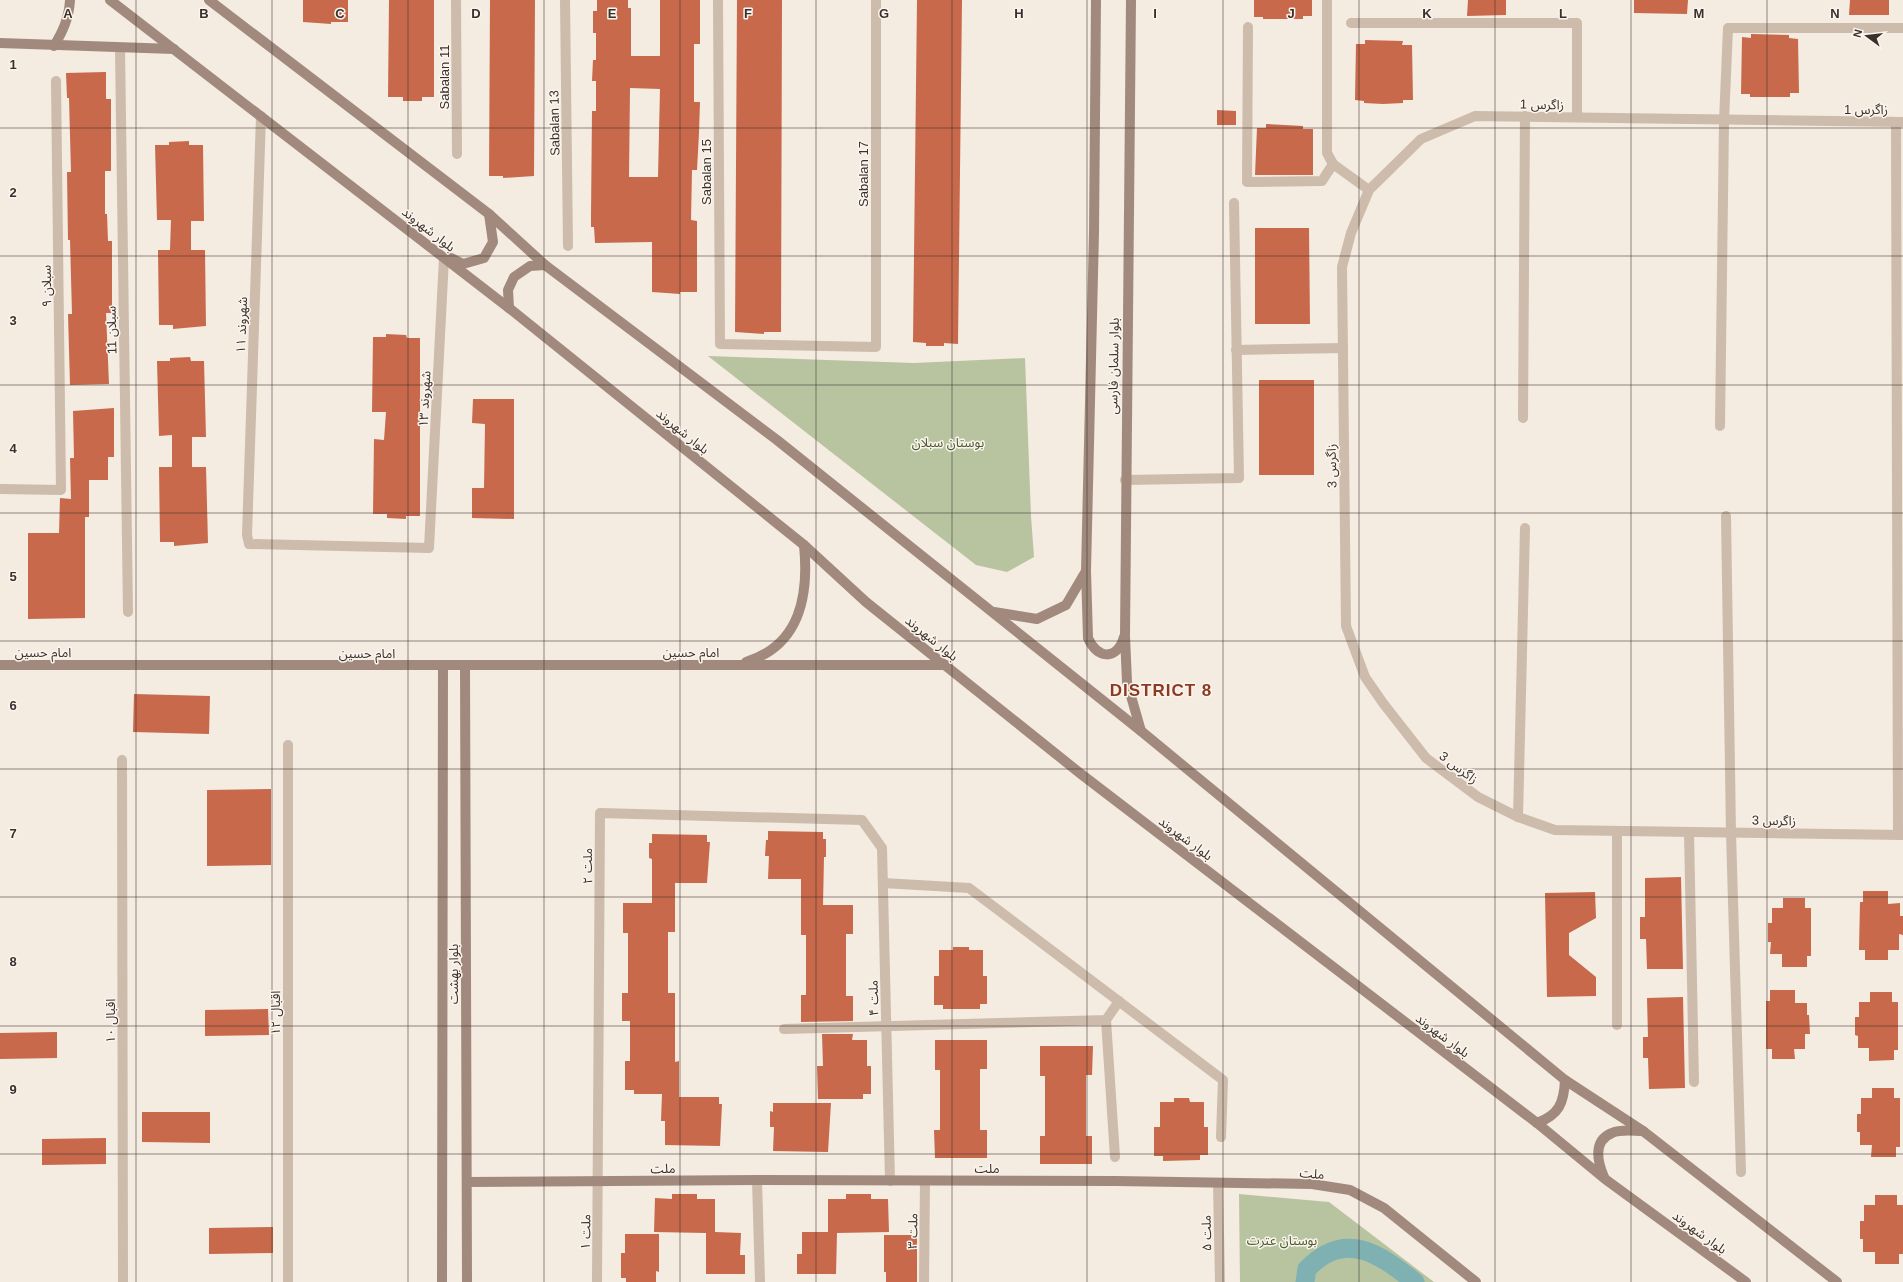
<svg xmlns="http://www.w3.org/2000/svg" width="1903" height="1282" font-family="Helvetica,'Noto Sans Arabic',sans-serif">
<style>
.green{fill:#b8c4a0}
.lines{fill:none;stroke-linecap:round;stroke-linejoin:round}
.canal{stroke:#7fb0b2;stroke-width:19}
.building{fill:#c8694b;fill-rule:evenodd}
.street{stroke:#cdbbac;stroke-width:10}
.secondary{stroke:#a18a7d;stroke-width:10}
.grid{fill:none;stroke:#3b302b;stroke-width:1;stroke-opacity:0.55}
.labels{text-anchor:middle;stroke-width:3;stroke-linejoin:round;paint-order:stroke}
.street-label{font-size:13px;fill:#3b302b;stroke:#fbf5ee}
.park-label{font-size:13px;fill:#4a5a2e;stroke:#fbf5ee}
.district-label{font-size:17px;font-weight:bold;letter-spacing:1px;fill:#8c3b22;stroke:#fbf5ee}
.grid-label{font-size:13px;text-anchor:middle;font-weight:bold;fill:#3b302b;stroke:#fbf5ee;stroke-width:3;stroke-linejoin:round;paint-order:stroke}
</style>
<rect width="100%" height="100%" fill="#f4ebe1"/>
<g class="green">
<path d="M708,356L914,363L1025,358L1031,516L1034,557L1007,572L976,565Z"/>
<path d="M1239,1194L1329,1202L1434,1282H1240Z"/>
</g>
<g class="lines">
<path class="canal" d="M1305,1282L1307,1269C1346,1229 1379,1254 1415,1282"/>
</g>
<g class="building">
<path d="M303,0H348V22H331V24L303,22Z"/>
<path d="M389,0H434V97H422V101H403V97H388Z"/>
<path d="M490,0H535L534,176L503,178V176H489Z"/>
<path d="M597,0H628V8H631V56H660V0H700V44H694V102H700L699,133L697,170H692L691,220L697,221V292H680V294L652,292V242L595,243L594,227H591V215L592,111H596V81H592L593,60H596V33H593V11H597ZM630,88L660,89L658,177H629Z"/>
<path d="M737,0H782L781,332H764V334L735,332Z"/>
<path d="M917,0H962L958,344L944,343V346H926V343L913,342Z"/>
<path d="M1254,0H1312V16H1303V19H1263V17H1254Z"/>
<path d="M1468,0H1506V15L1467,16Z"/>
<path d="M1634,0H1688L1687,14L1634,13Z"/>
<path d="M1850,0H1889V15H1849Z"/>
<path d="M1751,34L1789,35V38L1798,39L1799,93H1790V97H1750V94H1741L1742,37L1751,38Z"/>
<path d="M1365,40L1403,41L1402,45H1412L1413,100H1403V103L1383,104L1364,103V101L1355,100L1356,44H1365Z"/>
<path d="M106,72V99H111V171H105V214H107L108,241H112V313H106L109,384L70,385L68,314H72L70,240H68L67,172H71L69,98H67L66,73Z"/>
<path d="M1217,110L1236,111V125H1217Z"/>
<path d="M1266,124L1303,126V129H1313V175H1255L1257,128H1266Z"/>
<path d="M189,141V145H203L204,221H191V250H205L206,326L173,329V325H159L158,250H170L171,220H157L155,145H169V142Z"/>
<path d="M1255,228H1309L1310,324H1255Z"/>
<path d="M386,334L406,335L407,338H420V516H406V519L387,518V514H373L374,439L384,440L386,412H372L373,337H386Z"/>
<path d="M190,357L191,361H204L206,437H192V467H206L208,543L174,546V542H160L159,467H172V435L159,436L157,361H170V358Z"/>
<rect x="1259" y="380" width="55" height="95"/>
<path d="M473,399H514V519L472,518V488H484L485,424L472,423Z"/>
<path d="M114,408V457H108V480H89V517H85V618L28,619V533H59L60,498L71,499L70,458H74L73,411Z"/>
<path d="M134,694L210,696L209,734L133,732Z"/>
<path d="M271,789V865L207,866V790Z"/>
<path d="M768,831L823,832V839H826V857H824L823,905H853V934H846V996H853V1021L801,1022V995H806V935H801V879H768L769,856H765L766,840H768Z"/>
<path d="M652,834L707,835V842H710L707,883H675V932H668V993H675V1062L679,1061V1097H719V1104H722L720,1146L665,1145V1121H661L662,1094H634V1090H625V1061H630V1021H622V993H628V933H623V903H652V859L649,858V843H652Z"/>
<path d="M1681,877L1683,969H1647L1646,939H1640V917H1645V878Z"/>
<path d="M1863,891H1888V904L1900,903V916H1903V935L1899,934V950H1888V960H1865V950H1859L1860,902H1863Z"/>
<path d="M1595,892L1596,918L1569,933V955L1596,977V996L1547,997L1545,893Z"/>
<path d="M1783,898H1805V908H1811V956H1807V967H1782V954H1770L1771,942H1768V923H1772V908H1783Z"/>
<path d="M953,947H969V950H983V976H987V1004H980V1009H943V1005H934V976H939V950H953Z"/>
<path d="M1770,990H1795V1003H1807V1015H1809L1810,1034H1805V1049H1794L1795,1059H1772V1049H1766V1001H1770Z"/>
<path d="M1870,992H1892V1002H1898V1050H1894V1060L1869,1061V1048H1858V1036L1855,1035V1017H1859V1002H1870Z"/>
<path d="M1683,997L1685,1088L1649,1089L1648,1058H1643V1037H1648L1647,998Z"/>
<path d="M268,1009L269,1035L205,1036V1010Z"/>
<path d="M57,1032V1058L0,1059V1033Z"/>
<path d="M822,1034H853L852,1040H867V1066H871V1094H863V1099H818L817,1066H823Z"/>
<path d="M935,1040H987V1069H980V1130H987V1158H935L934,1130H940V1070H935Z"/>
<path d="M1040,1046H1093L1092,1075H1086V1136H1092V1164H1040V1136H1045V1076H1040Z"/>
<path d="M1872,1088H1894V1098H1900V1147H1896V1157H1871L1872,1145H1860V1132H1857V1114H1861V1098H1872Z"/>
<path d="M1174,1098H1189L1190,1102H1204V1127H1208V1155H1200V1160L1163,1161V1156H1154V1127H1160V1102H1174Z"/>
<path d="M773,1103H831L828,1152L773,1151L774,1127H770V1111L773,1112Z"/>
<path d="M142,1112H210V1143L142,1142Z"/>
<path d="M106,1138V1164L42,1165V1139Z"/>
<path d="M672,1194H697V1199H715V1232L741,1233L740,1255H745V1274H706V1233L654,1232L655,1198L672,1199Z"/>
<path d="M846,1194H871V1199H888L889,1232L837,1233L836,1274H797V1254H802V1232H828V1199H846Z"/>
<path d="M1875,1195H1897V1205H1903V1254H1899V1264H1875V1252H1863V1239H1860V1221H1864V1205H1875Z"/>
<path d="M273,1227V1253L209,1254V1228Z"/>
<path d="M625,1234H659V1272L656,1271V1282H626V1278H621V1253H625Z"/>
<path d="M884,1235H917V1282H886V1272H884Z"/>
</g>
<g class="lines">
<g class="street">
<path d="M456,0L457,154"/>
<path d="M565,0L568,246"/>
<path d="M718,0L720,344L876,347V0"/>
<path d="M1327,0V153L1333,164L1369,190"/>
<path d="M1351,23H1577V117"/>
<path d="M1248,27L1247,182L1322,181L1333,164"/>
<path d="M120,48L128,612"/>
<path d="M261,116L247,535L249,544L429,548L444,258"/>
<path d="M1896,122L1898,835"/>
<path d="M1903,122L1475,116L1421,139L1369,190L1351,233L1342,267L1346,626L1365,677L1383,703L1426,758L1478,797L1518,817L1555,830L1903,835"/>
<path d="M1236,350L1343,348"/>
<path d="M1523,418L1525,116"/>
<path d="M1720,426L1724,121L1728,28H1903"/>
<path d="M1125,480L1239,478L1234,203"/>
<path d="M0,489L61,490L56,81"/>
<path d="M1726,516L1731,833L1741,1172"/>
<path d="M122,760L123,1282"/>
<path d="M1518,817L1525,528"/>
<path d="M1689,832L1694,1082"/>
<path d="M883,883L969,888L1223,1080L1221,1137"/>
<path d="M1106,1020L1115,1157"/>
<path d="M1617,1025V831"/>
<path d="M784,1029L1106,1020L1119,1001"/>
<path d="M757,1180L760,1282"/>
<path d="M1218,1183L1220,1282"/>
<path d="M288,1282V745"/>
<path d="M597,1282L600,813L862,820L882,848L890,1181"/>
<path d="M924,1282L925,1181"/>
</g>
<g class="secondary">
<path d="M110,0L509,308L804,545L866,602L1081,774L1537,1123L1605,1179L1746,1282"/>
<path d="M209,0L489,214L545,265L777,440L1141,731L1565,1080L1643,1131L1837,1282"/>
<path d="M1131,0L1125,636L1127,682L1141,731"/>
<path d="M0,43L174,49"/>
<path d="M54,46C63,31 69,18 70,0"/>
<path d="M451,258L463,264L484,258L493,242L489,214"/>
<path d="M509,308L508,290L514,277L530,266L545,265"/>
<path d="M1086,571L1088,638C1097,659 1117,661 1124,637"/>
<path d="M994,612L1037,619L1066,605L1086,571L1094,232L1096,0"/>
<path d="M746,662C801,645 809,595 804,545"/>
<path d="M0,665H946"/>
<path d="M465,666L467,1282"/>
<path d="M1537,1123C1559,1115 1564,1103 1565,1080"/>
<path d="M1604,1177C1598,1163 1592,1141 1612,1133C1621,1129 1633,1131 1643,1131"/>
<path d="M467,1182L757,1180L1116,1181L1312,1184L1350,1190L1384,1208L1476,1282"/>
<path d="M442,1282L443,666"/>
</g>
</g>
<path class="grid" d="M136,0V1282M272,0V1282M408,0V1282M544,0V1282M680,0V1282M816,0V1282M952,0V1282M1087,0V1282M1223,0V1282M1359,0V1282M1495,0V1282M1631,0V1282M1767,0V1282M0,128H1903M0,256H1903M0,385H1903M0,513H1903M0,641H1903M0,769H1903M0,897H1903M0,1026H1903M0,1154H1903"/>
<g class="labels">
<g class="street-label">
<text transform="translate(444 77) rotate(-90)" y="5">Sabalan 11</text>
<text transform="translate(1542 104) rotate(1)" y="5">زاگرس 1</text>
<text x="1866" y="114">زاگرس 1</text>
<text transform="translate(554 123) rotate(-91)" y="5">Sabalan 13</text>
<text transform="translate(706 172) rotate(-90)" y="5">Sabalan 15</text>
<text transform="translate(863 174) rotate(-90)" y="5">Sabalan 17</text>
<text transform="translate(429 229) rotate(38)" y="5">بلوار شهروند</text>
<text transform="translate(46 286) rotate(-91)" y="5">سبلان ۹</text>
<text transform="translate(241 325) rotate(-88)" y="5">شهروند ۱۱</text>
<text transform="translate(111 330) rotate(-91)" y="5">سبلان 11</text>
<text transform="translate(1113 366) rotate(-89)" y="5">بلوار سلمان فارسی</text>
<text transform="translate(424 399) rotate(-87)" y="5">شهروند ۱۳</text>
<text transform="translate(683 431) rotate(39)" y="5">بلوار شهروند</text>
<text transform="translate(1331 466) rotate(-91)" y="5">زاگرس 3</text>
<text transform="translate(932 638) rotate(39)" y="5">بلوار شهروند</text>
<text x="43" y="657">امام حسین</text>
<text x="691" y="657">امام حسین</text>
<text x="367" y="658">امام حسین</text>
<text transform="translate(1459 767) rotate(37)" y="5">زاگرس 3</text>
<text transform="translate(1774 820) rotate(1)" y="5">زاگرس 3</text>
<text transform="translate(1186 838) rotate(37)" y="5">بلوار شهروند</text>
<text transform="translate(587 866) rotate(-90)" y="5">ملت ۲</text>
<text transform="translate(453 974) rotate(-90)" y="5">بلوار بهشت</text>
<text transform="translate(873 998) rotate(-91)" y="5">ملت ۴</text>
<text transform="translate(275 1013) rotate(-90)" y="5">اقبال ۱۲</text>
<text transform="translate(110 1021) rotate(-90)" y="5">اقبال ۱۰</text>
<text transform="translate(1443 1035) rotate(37)" y="5">بلوار شهروند</text>
<text transform="translate(663 1168) rotate(-1)" y="5">ملت</text>
<text x="987" y="1173">ملت</text>
<text transform="translate(1312 1173) rotate(5)" y="5">ملت</text>
<text transform="translate(912 1231) rotate(-89)" y="5">ملت ۳</text>
<text transform="translate(585 1232) rotate(-89)" y="5">ملت ۱</text>
<text transform="translate(1700 1232) rotate(36)" y="5">بلوار شهروند</text>
<text transform="translate(1206 1233) rotate(-91)" y="5">ملت ۵</text>
</g>
<g class="park-label">
<text x="948" y="447">بوستان سبلان</text>
<text x="1282" y="1245">بوستان عترت</text>
</g>
<g class="district-label">
<text x="1161" y="696">DISTRICT 8</text>
</g>
</g>
<g class="grid-label">
<text x="68" y="18">A</text>
<text x="204" y="18">B</text>
<text x="340" y="18">C</text>
<text x="476" y="18">D</text>
<text x="612" y="18">E</text>
<text x="748" y="18">F</text>
<text x="884" y="18">G</text>
<text x="1019" y="18">H</text>
<text x="1155" y="18">I</text>
<text x="1291" y="18">J</text>
<text x="1427" y="18">K</text>
<text x="1563" y="18">L</text>
<text x="1699" y="18">M</text>
<text x="1835" y="18">N</text>
<text x="13" y="69">1</text>
<text x="13" y="197">2</text>
<text x="13" y="325">3</text>
<text x="13" y="453">4</text>
<text x="13" y="581">5</text>
<text x="13" y="710">6</text>
<text x="13" y="838">7</text>
<text x="13" y="966">8</text>
<text x="13" y="1094">9</text>
</g>
<g transform="translate(1867 36) rotate(285)" stroke="#fbf5ee" stroke-width="3" paint-order="stroke">
<path d="M0-3L7 15L0 10L-7 15Z" fill="#3b302b"/>
<text y="-6" font-size="11" font-weight="bold" text-anchor="middle" fill="#3b302b">N</text>
</g>
</svg>
